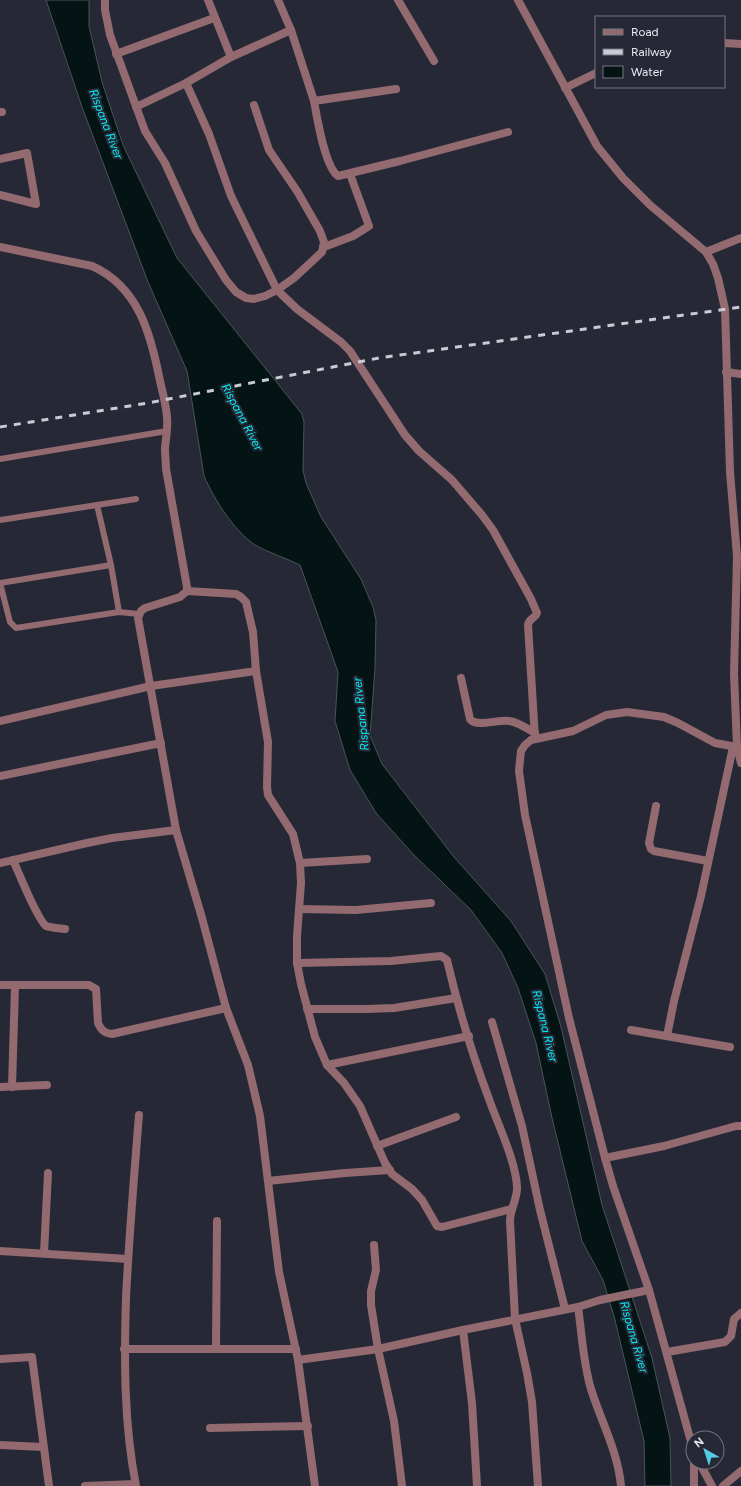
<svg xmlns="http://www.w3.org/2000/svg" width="741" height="1486" font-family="Figtree,sans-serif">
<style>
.water{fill:#041415;stroke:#485457}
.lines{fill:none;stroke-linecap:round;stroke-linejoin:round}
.lane{stroke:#936a70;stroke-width:6}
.street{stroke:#936a70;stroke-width:8}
.rail{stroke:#c8cbd3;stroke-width:3;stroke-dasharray:7 7;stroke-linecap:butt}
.labels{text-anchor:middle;stroke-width:4;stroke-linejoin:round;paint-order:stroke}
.water-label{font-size:12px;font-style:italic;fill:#01edf5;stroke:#262935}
</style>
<rect width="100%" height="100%" fill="#262935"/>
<path class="water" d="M46,0H89V26L102,82L123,145L177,258L302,414L304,422L303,470L306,483L321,517L361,579L373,607L376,620L375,668L370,736L382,764L454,857L511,921L545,974L561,1027L602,1205L652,1358L670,1438L671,1486H645L644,1441L614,1316L603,1280L582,1241L552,1118L536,1043L518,988L502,953L471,910L413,854L376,813L350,770L335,721L338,672L300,565C286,558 269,553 255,545C234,531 214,499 204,476L187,371L148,282L82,107Z"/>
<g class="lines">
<g class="lane">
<path d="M0,459L167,431"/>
<path d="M97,505L111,565L119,612"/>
<path d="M0,520L136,499"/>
<path d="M0,583L10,622L16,628L119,612L139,614"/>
<path d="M0,583L111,565"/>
</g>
<g class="street">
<path d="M105,0V10L110,35L145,131L165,163L196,231L226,280L236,292L246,298L254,299L265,296L277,290L294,278L322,252L324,242L320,231L297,191L269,150L254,105"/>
<path d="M208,0L231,57"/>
<path d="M278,0L291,30L314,101L396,89"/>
<path d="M398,0L434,61"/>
<path d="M518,0L597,146L623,178L650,205L706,252L713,264L718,278L725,309L730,472L737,556L734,674L737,747L741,763"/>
<path d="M724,43L741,44"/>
<path d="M116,54L214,18"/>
<path d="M186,83L209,134L231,196L277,290L297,309L341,342L350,351L405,435L419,451L452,480L482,515L493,530L531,599L537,613C535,619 529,618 528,625L535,738"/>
<path d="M565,88L596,73"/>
<path d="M314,101C317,118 325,167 338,176L400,161L508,132"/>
<path d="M136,107L186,83L231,57L291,30"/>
<path d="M0,112H2"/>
<path d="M0,159L27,153L36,204L0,195"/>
<path d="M0,247L92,266C139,287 151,335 160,381C163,393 166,405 167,417C168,427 166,438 165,448C165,455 166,462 166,469L187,587V591L180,597L145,608L141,611L138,618L176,830L202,918L226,1008L248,1065L260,1116L279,1272L298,1360L315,1486"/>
<path d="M324,247L353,236L369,226L350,174"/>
<path d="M706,252L741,238"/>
<path d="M726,372L741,374"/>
<path d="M187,591L236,594L241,597L246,602L253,632L256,671L268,742L267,787L268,795L293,834L300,863L301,883L297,936V963L301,984L315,1037L327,1065L344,1083L360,1106L385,1163L392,1174L412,1189L422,1200L437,1226L442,1227L511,1209"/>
<path d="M461,678L470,719C476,728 498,719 509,721C519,722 527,729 535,733"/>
<path d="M0,721L151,686L256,671"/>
<path d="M0,776L161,743"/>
<path d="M656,806L649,843L651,849L654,851L708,861"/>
<path d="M13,860C19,873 37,919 46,926C51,928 60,928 65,929"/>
<path d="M0,863L87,843L112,838L176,830"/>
<path d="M300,863L367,859"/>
<path d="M299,909L356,910L431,903"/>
<path d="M297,963L391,961L441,956L447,960C458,1007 472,1054 489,1099C498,1125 515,1159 517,1186C518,1198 510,1209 510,1221L515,1319L527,1373L532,1402L538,1486"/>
<path d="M0,985H89L96,989L98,1023C101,1030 104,1033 112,1034L226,1008"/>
<path d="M307,1009H367L394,1008L456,998"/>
<path d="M492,1022L522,1126L540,1210L565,1309"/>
<path d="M631,1030L730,1047"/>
<path d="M667,1036L674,1001L701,896L733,747"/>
<path d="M327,1065L469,1036"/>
<path d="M0,1087L47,1085"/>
<path d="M12,1087L15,986"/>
<path d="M377,1146L456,1117"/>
<path d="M605,1158L664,1146L736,1126H741"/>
<path d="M268,1181L345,1173L390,1170"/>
<path d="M374,1245L376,1270L371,1291V1305L378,1349L394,1421L402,1486"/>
<path d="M0,1251L128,1259"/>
<path d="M44,1253L48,1173"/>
<path d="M578,1307C582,1334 583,1363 591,1389C601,1421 618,1452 621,1486"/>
<path d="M124,1349H296"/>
<path d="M216,1349L217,1221"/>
<path d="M667,1352L725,1342L731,1336L734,1319L741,1313"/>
<path d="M0,1359L32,1357L49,1486"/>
<path d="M298,1360L378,1349L463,1330"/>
<path d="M210,1428L308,1426"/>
<path d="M0,1445L43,1447"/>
<path d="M693,1449L649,1290L613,1186L605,1158L569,1018L525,815L519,771L520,760L521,751L525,745L531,740L573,731L606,715L627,712L664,717L678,723L715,743L737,747"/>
<path d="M699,1462L712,1486"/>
<path d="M85,1486L135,1484"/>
<path d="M136,1486C124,1424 124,1361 126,1298C129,1237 134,1176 139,1115"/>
<path d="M477,1486L472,1403L463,1330L578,1307L600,1300L649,1290"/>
<path d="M694,1486V1462"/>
<path d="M723,1486L741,1471"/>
</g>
<path class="rail" d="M0,427L148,403L379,358L741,307"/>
</g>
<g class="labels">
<g class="water-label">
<text transform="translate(106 124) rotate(69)" y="4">Rispana River</text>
<text transform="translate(242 417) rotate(62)" y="4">Rispana River</text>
<text transform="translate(361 714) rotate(-96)" y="4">Rispana River</text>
<text transform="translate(545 1026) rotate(76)" y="4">Rispana River</text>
<text transform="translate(634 1337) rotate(74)" y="4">Rispana River</text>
</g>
</g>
<rect x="595" y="16" width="130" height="72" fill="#262935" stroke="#737681"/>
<rect x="603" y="29" width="20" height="6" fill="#936a70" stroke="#737681"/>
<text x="631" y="36" font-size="12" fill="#e7eaf2">Road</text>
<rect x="603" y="49" width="20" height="6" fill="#c8cbd3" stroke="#737681"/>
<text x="631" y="56" font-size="12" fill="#e7eaf2">Railway</text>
<rect x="603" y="66" width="20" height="12" fill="#041415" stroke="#737681"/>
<text x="631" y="76" font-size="12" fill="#e7eaf2">Water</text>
<g transform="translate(705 1450) rotate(321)"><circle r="19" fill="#262935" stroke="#737681"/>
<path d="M0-3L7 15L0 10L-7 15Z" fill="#57c9e2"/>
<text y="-6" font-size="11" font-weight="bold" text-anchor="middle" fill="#e7eaf2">N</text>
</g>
</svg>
